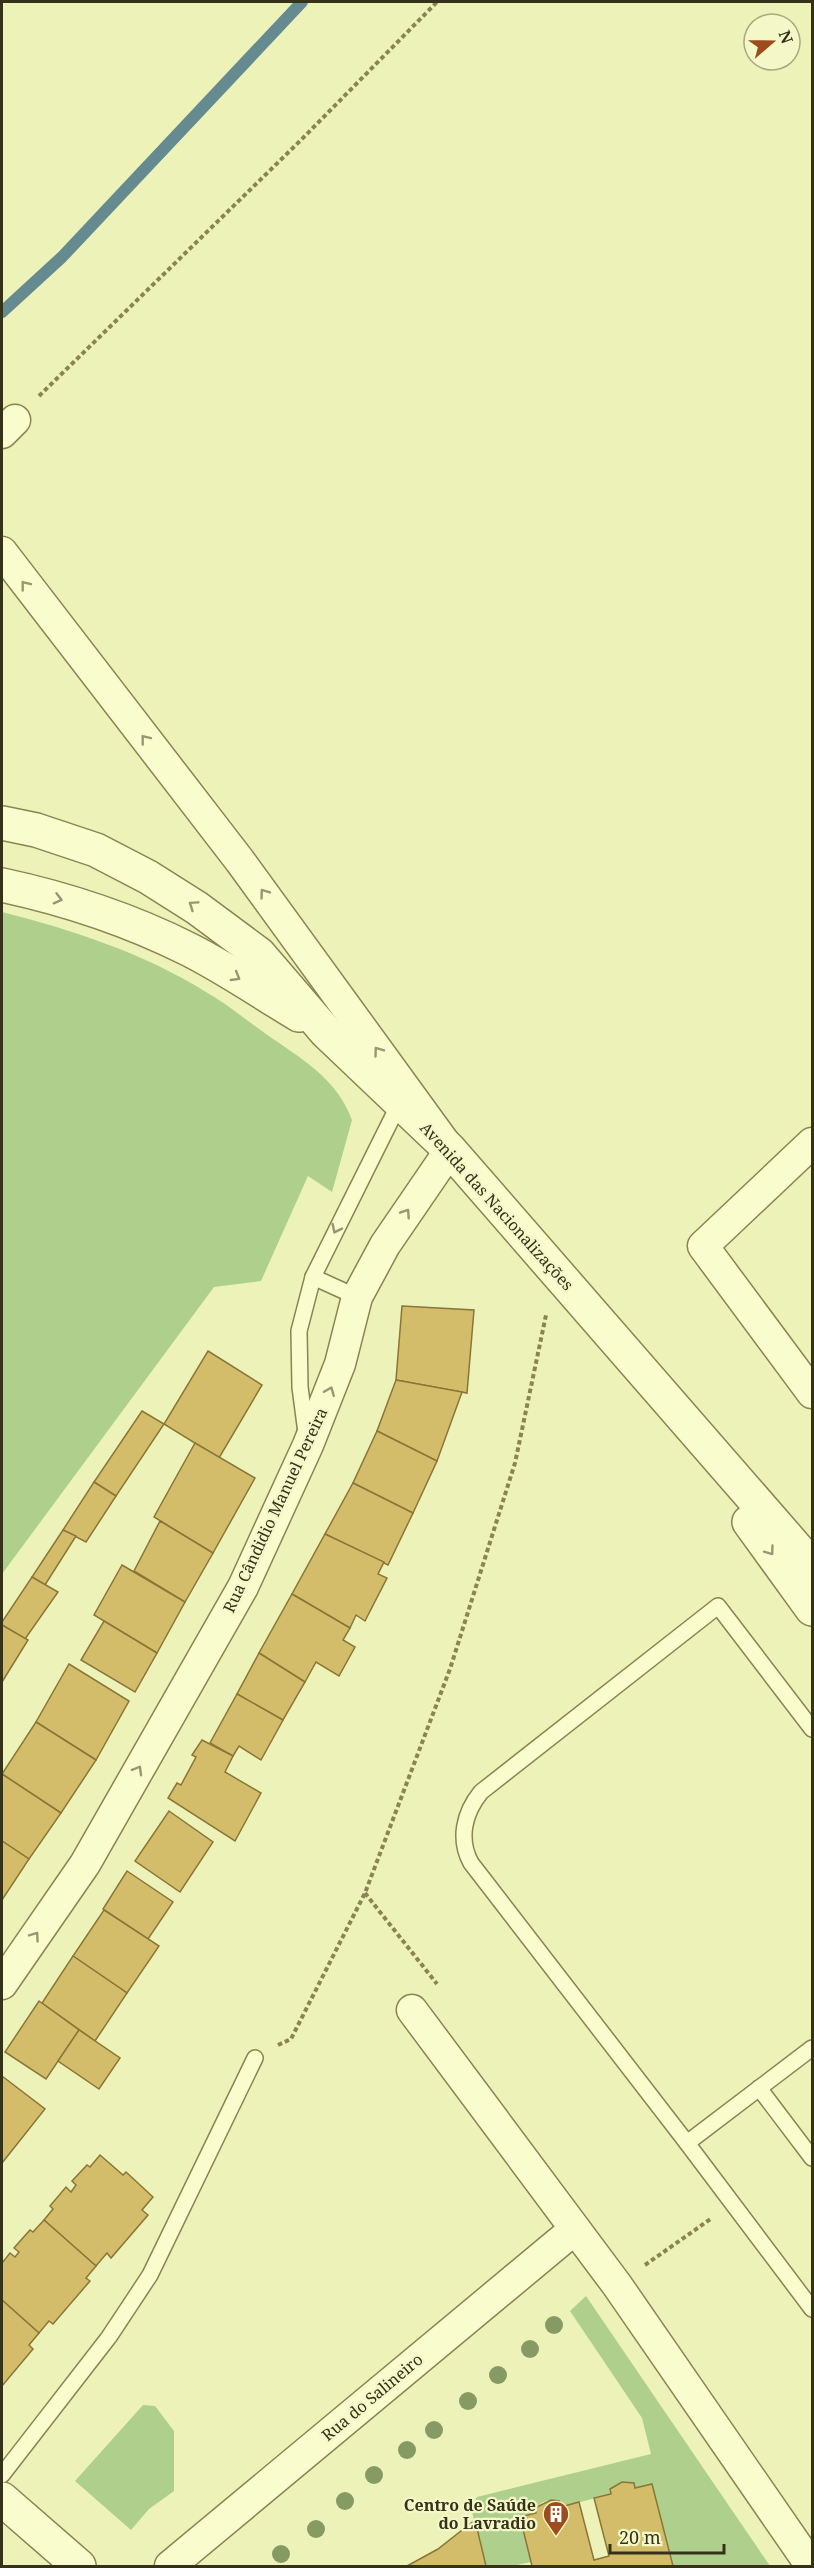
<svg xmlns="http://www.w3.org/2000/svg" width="814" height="2568" font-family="'Noto Serif',serif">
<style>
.green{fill:#afd08c}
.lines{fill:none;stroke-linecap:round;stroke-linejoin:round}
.stream{stroke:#658a8f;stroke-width:12}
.building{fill:#d4bd6a;stroke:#8a7636;stroke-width:1.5}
.service-casing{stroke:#898452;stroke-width:18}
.minor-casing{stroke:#898452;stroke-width:33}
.tertiary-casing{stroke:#898452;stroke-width:36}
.path{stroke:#898452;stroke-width:4;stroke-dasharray:4.5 3;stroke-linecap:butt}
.service{stroke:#f9fccc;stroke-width:15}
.minor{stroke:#f9fccc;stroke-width:30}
.tertiary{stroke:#f9fccc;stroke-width:33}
.tree{fill:#869b63}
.oneway{stroke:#989772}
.labels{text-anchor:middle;stroke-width:4.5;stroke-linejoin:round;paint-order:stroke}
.street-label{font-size:16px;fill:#363219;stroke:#f4f8c8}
.poi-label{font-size:16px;font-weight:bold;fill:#363219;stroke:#f4f8c8;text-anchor:end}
</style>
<rect width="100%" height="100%" fill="#edf2b8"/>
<g class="green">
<path d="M2,912C73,930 143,953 206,992C227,1004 246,1020 266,1034C300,1058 337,1078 352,1120L332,1192L308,1176L261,1281L214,1287L2,1574Z"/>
<path d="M586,2296L770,2566H673L652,2484L635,2488L633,2483C624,2481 618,2484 610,2489L611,2494L561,2507L559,2502C550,2498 542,2501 535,2508L536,2513L520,2517L531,2562L512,2566H486L471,2508L477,2497L651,2454L642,2418L570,2311Z"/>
<path d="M143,2405L155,2406L174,2431V2491L149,2509L131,2530L75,2481Z"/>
</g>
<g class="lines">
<path class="stream" d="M2,312L62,257L302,2"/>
</g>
<g class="building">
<path d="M402,1306L474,1310L467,1393L396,1380Z"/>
<path d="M208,1351L262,1385L219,1458L164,1424Z"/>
<path d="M396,1380L462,1392L437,1461L377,1431Z"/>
<path d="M142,1411L164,1424L116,1496L94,1482Z"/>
<path d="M377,1431L437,1461L413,1513L353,1483Z"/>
<path d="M195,1443L255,1478L213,1553L154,1517Z"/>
<path d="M94,1482L116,1496L86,1542L63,1530Z"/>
<path d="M353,1483L413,1513L388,1565L325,1534Z"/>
<path d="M160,1521L213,1553L185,1602L134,1571Z"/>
<path d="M63,1530L76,1536L45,1585L32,1577Z"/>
<path d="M325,1534L384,1562L378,1574L387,1578L365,1621L356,1615L350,1628L292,1594Z"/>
<path d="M122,1565L185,1602L157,1653L94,1615Z"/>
<path d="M32,1577L58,1592L25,1639L2,1625V1622Z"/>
<path d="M292,1594L350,1628L343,1640L355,1647L339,1676L316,1662L305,1682L259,1653Z"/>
<path d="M104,1621L157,1653L135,1692L81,1660Z"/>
<path d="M2,1625L28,1640L2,1682Z"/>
<path d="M259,1653L305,1682L283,1720L237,1694Z"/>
<path d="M69,1664L129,1701L96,1760L36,1722Z"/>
<path d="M237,1694L283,1720L261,1760L239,1746L233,1756L210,1743Z"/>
<path d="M36,1722L96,1760L61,1813L2,1774Z"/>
<path d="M202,1740L233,1756L225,1772L261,1793L235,1841L168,1798L177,1783L181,1785L196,1757L192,1755Z"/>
<path d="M2,1774L61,1813L29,1859L2,1841Z"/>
<path d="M169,1811L213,1842L180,1892L135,1861Z"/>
<path d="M2,1841L29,1859L2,1900Z"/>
<path d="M127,1871L173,1902L148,1939L103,1909Z"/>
<path d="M104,1910L159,1946L127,1993L73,1956Z"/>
<path d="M73,1956L127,1993L95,2041L42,2003Z"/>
<path d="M39,2001L79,2030L46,2079L5,2052Z"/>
<path d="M79,2030L120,2058L99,2089L58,2061Z"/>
<path d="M2,2076L45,2109L2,2163Z"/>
<path d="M100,2155L123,2175L126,2172L153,2197L142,2210L148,2215L111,2258L107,2253L96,2266L44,2220L53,2209L50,2206L66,2187L71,2192L76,2185L72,2181L87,2165L90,2167Z"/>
<path d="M44,2220L96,2266L86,2278L90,2281L53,2324L49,2321L39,2333L2,2300V2263L10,2253L15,2257L19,2252L14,2248L30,2230L33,2232Z"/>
<path d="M2,2300L39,2333L29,2345L33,2349L2,2386Z"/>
<path d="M622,2482L634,2483L635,2488L652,2484L673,2566H532L520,2517L536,2513L535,2508L551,2500L559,2501L561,2507L579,2502L594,2560L609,2556L594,2498L611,2494L610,2489Z"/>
<path d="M475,2520L486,2566H407L438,2549Z"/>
</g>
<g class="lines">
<g class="service-casing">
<g id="service">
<path d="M313,1277L357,1297"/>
<path d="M306,1433L300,1387L299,1331L313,1277L400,1102"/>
<path d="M812,2048L687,2143L812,2309"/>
<path d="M759,2088L812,2158"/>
<path d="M687,2143L471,1863C458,1839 464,1813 481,1792L718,1606L812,1729"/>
<path d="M2,2475L109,2337L150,2275L255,2058"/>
</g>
</g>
<g class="minor-casing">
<g id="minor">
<path d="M2,433L15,420"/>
<path d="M2,552L240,861L450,1150L385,1245L357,1297L340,1364L308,1445L243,1587L85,1864L2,1984"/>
<path d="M812,1143L703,1246L812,1393"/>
<path d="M412,2010L617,2285L811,2566"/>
<path d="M170,2566L575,2229"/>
</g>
</g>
<g class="tertiary-casing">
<g id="tertiary">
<path d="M2,823L36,830L96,850L148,877L197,908L259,954L326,1032L450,1150L812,1566"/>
<path d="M2,885C67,899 128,919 188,949C226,968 262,993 299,1015"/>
<path d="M749,1522L812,1609"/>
<path d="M2,2499L79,2566"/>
</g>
</g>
<g class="path">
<path d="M39,396L300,141L437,2"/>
<path d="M365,1893L437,1984"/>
<path d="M278,2045L291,2039L365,1893L450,1669L515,1463L546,1315"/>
<path d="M645,2265L712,2218"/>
</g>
<use href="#service" class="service"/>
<use href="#minor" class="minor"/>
<use href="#tertiary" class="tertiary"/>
</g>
<g class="tree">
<circle cx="554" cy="2325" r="9"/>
<circle cx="530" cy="2349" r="9"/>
<circle cx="498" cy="2375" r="9"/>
<circle cx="468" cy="2401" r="9"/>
<circle cx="434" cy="2430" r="9"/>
<circle cx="407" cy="2450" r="9"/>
<circle cx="374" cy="2475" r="9"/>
<circle cx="345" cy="2501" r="9"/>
<circle cx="316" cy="2529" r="9"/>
<circle cx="281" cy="2554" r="9"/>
</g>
<defs><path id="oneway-chevron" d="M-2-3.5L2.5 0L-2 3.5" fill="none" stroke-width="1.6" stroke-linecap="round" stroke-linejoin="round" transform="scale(1.5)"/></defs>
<g class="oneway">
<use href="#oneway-chevron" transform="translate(25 585) rotate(-128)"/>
<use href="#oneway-chevron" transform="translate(145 739) rotate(-128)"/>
<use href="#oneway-chevron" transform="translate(264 893) rotate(-126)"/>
<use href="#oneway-chevron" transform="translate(58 899) rotate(15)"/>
<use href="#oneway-chevron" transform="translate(193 905) rotate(-146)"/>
<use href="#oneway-chevron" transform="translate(236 977) rotate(31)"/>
<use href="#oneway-chevron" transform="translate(378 1051) rotate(-126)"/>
<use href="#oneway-chevron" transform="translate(406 1213) rotate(-56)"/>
<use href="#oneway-chevron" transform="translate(336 1229) rotate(116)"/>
<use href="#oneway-chevron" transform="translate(330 1391) rotate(-68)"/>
<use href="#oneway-chevron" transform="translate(770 1551) rotate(54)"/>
<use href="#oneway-chevron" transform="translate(138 1770) rotate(-60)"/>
<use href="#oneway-chevron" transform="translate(35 1936) rotate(-55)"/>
</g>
<defs>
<g id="building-pin" transform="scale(1.35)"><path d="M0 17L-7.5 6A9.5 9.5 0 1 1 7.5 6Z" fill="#9d4c1d" stroke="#f4f8c8"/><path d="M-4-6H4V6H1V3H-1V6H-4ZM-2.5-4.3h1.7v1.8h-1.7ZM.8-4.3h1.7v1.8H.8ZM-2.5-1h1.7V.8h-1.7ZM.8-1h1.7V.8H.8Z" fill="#fff"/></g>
</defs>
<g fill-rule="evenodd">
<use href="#building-pin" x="556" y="2514"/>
</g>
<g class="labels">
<g class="street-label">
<text transform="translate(497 1206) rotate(48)" y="6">Avenida das Nacionalizações</text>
<text transform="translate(275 1510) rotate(-65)" y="6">Rua Cândidio Manuel Pereira</text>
<text transform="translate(372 2397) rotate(-40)" y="6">Rua do Salineiro</text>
</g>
<g class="poi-label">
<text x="536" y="2511">Centro de Saúde<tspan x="536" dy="18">do Lavradio</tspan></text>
</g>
</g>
<rect width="814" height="2568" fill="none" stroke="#363219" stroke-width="6"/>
<g transform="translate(772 42) rotate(70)"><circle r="28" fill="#f4f8c8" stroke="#a8a982" stroke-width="1.5"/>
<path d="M0-4.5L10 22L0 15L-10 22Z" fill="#9d4c1d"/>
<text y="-9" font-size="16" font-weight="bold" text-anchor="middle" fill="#363219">N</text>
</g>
<path d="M610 2544v9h114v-9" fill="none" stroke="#363219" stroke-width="3"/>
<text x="619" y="2544" font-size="18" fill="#363219" stroke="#f4f8c8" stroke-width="4.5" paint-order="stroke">20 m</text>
</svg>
